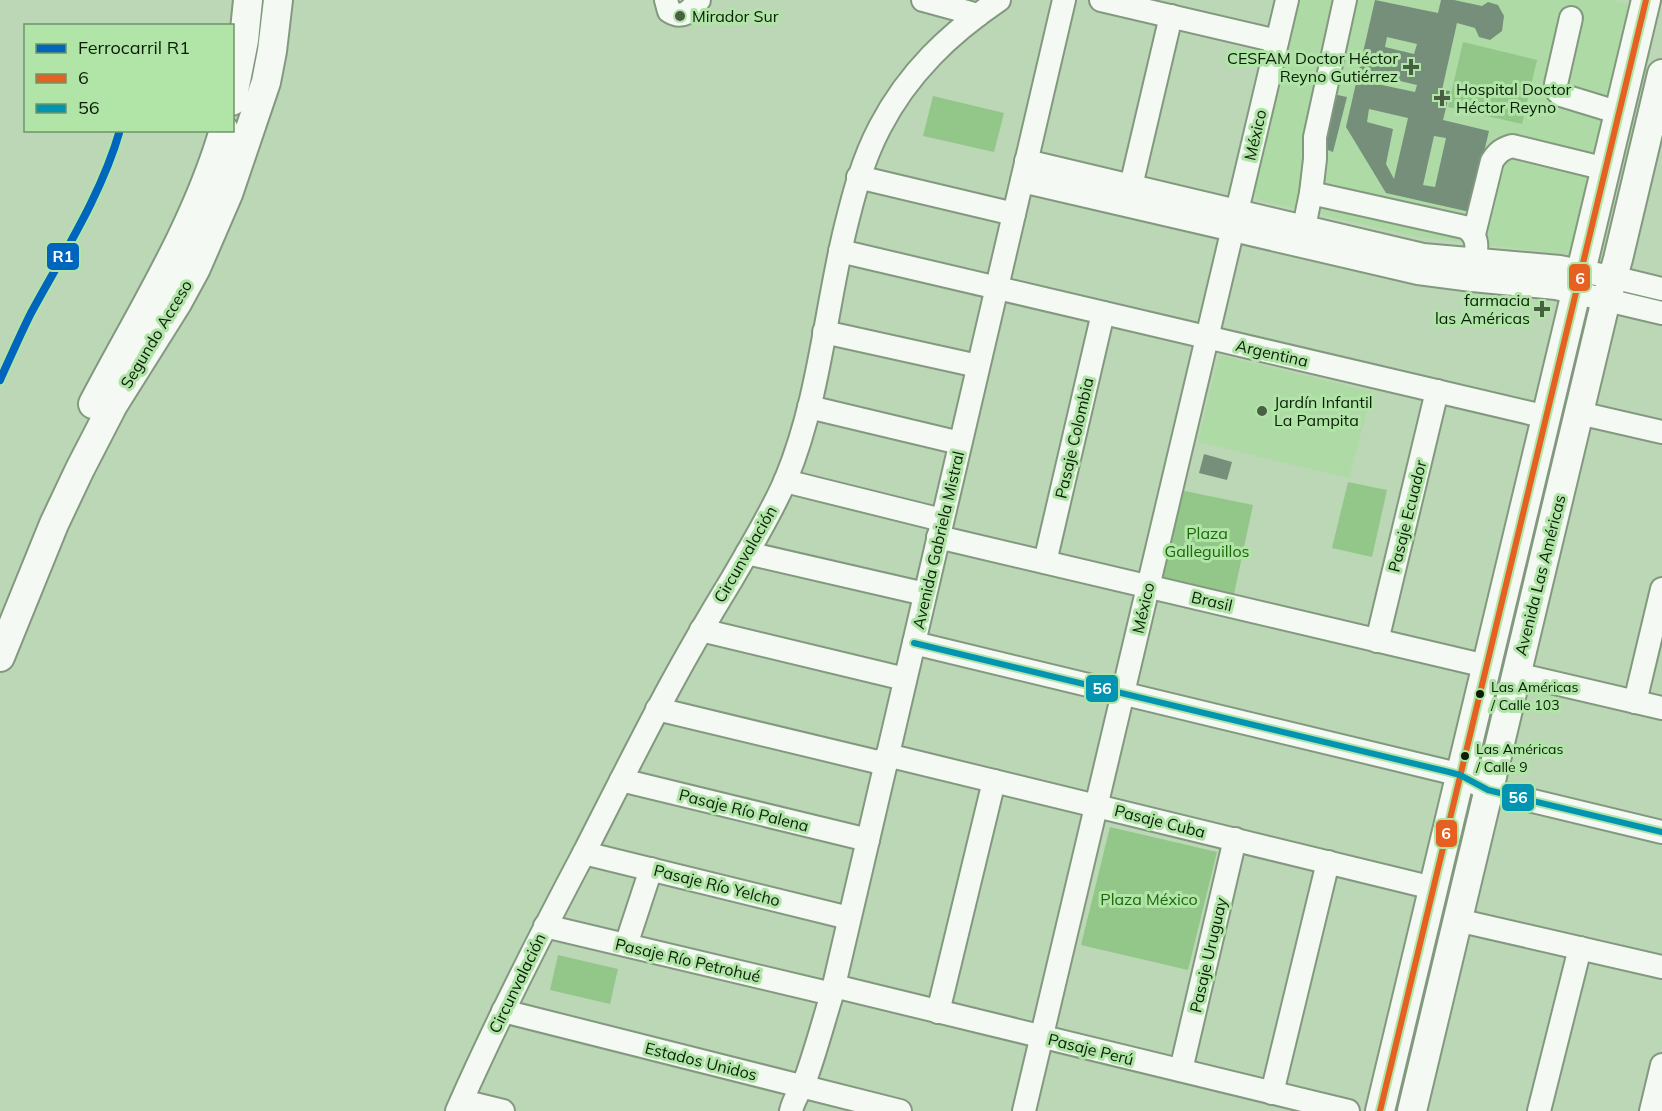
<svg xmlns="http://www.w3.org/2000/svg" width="1662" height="1111" font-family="Mulish,sans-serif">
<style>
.built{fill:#aedaa6}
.green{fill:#93c789}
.building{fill:#758f7a;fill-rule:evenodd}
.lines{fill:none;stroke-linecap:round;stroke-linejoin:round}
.minor-casing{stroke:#83997f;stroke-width:26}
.major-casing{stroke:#83997f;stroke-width:32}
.minor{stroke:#f5f9f4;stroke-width:22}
.major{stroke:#f5f9f4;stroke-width:28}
.bus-1-casing{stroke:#b1e5a8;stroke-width:10}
.bus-2-casing{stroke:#b1e5a8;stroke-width:10}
.bus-1{stroke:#e66121;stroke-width:6}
.bus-2{stroke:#0294b0;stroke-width:6}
.rail-1-casing{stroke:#b1e5a8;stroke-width:12}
.rail-1{stroke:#0065bd;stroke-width:8}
.poi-dot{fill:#495f44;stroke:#b1e5a8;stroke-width:2}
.bus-dot{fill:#0b1e07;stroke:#b1e5a8;stroke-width:2}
.labels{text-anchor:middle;stroke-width:6;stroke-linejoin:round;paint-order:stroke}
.bus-label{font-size:14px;fill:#0b1e07;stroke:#b1e5a8;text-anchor:start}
.poi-label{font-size:16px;fill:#0b1e07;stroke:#b1e5a8;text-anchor:start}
.street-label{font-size:16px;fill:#0b1e07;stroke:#b1e5a8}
.park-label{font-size:16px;fill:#1d670b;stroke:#b1e5a8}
.line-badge{stroke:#b1e5a8;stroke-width:2}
.badge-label{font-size:16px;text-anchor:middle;font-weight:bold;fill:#fff}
</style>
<rect width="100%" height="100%" fill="#bbd7b6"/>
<g class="built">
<path d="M1296,0H1610L1631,5L1573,255L1419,237L1258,200L1254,192Z"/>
<path d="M1219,355L1372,392L1349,478L1198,442Z"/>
</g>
<g class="green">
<path d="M1463,42L1537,60L1522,124L1448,107Z"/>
<path d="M933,96L1004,113L994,152L923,136Z"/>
<path d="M1348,482L1387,490L1372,557L1332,548Z"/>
<path d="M1180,490L1253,505L1234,594L1161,579Z"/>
<path d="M1110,827L1217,852L1188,970L1081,945Z"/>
<path d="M558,955L618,969L610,1004L550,990Z"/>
</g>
<g class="building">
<path d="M1375,0L1438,13L1441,0H1454L1482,6L1488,2L1498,5L1504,16L1502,31L1490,40L1479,37L1475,28L1457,23L1442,90L1450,91L1443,120L1489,131L1470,212L1386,193L1346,127ZM1387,37L1417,44L1414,54L1385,47ZM1379,76L1417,85L1415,92L1377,84ZM1369,109L1408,118L1394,179L1386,164L1393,129L1367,122ZM1434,136L1446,138L1435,187L1423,185Z"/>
<path d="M1328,93L1347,97L1333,152L1328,150L1317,135Z"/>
<path d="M1204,454L1232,462L1227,480L1199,473Z"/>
</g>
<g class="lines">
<g class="minor-casing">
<g id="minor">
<path d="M666,0L669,11C683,20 690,11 699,0"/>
<path d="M923,0L978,15"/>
<path d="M1101,0L1277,41"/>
<path d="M1571,18L1556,84L1557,91L1561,95L1620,113"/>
<path d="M1026,161L1423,255L1560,267L1612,277L1662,289"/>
<path d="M858,177L1014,214"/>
<path d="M1022,181L1418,273L1472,280L1556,288L1662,313"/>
<path d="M1131,186L1171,16"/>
<path d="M1311,193L1464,227C1483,236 1475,256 1473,273"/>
<path d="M1304,227L1311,193L1315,159V137L1345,0"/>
<path d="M1474,234L1492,161C1498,152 1502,149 1512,146L1606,169"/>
<path d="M840,251L1547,417"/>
<path d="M824,332L978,366"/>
<path d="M809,407L960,443"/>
<path d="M1579,413L1662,432"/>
<path d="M785,481L942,520"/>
<path d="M938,537L1486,666"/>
<path d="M747,553L925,594"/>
<path d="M1045,562L1103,313"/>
<path d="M701,630L905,679"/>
<path d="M1377,641L1437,391"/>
<path d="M914,643L1449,772L1460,775L1488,790L1508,795L1662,832"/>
<path d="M1516,674L1662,708"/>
<path d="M1635,702L1662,589"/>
<path d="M657,709L886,764"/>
<path d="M887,755L1433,888"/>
<path d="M621,780L868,840"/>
<path d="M584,853L849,918"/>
<path d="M1457,920L1662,967"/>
<path d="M545,926L832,994"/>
<path d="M626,945L651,869"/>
<path d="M834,986L1348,1111"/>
<path d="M503,1011L900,1111"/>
<path d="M938,1012L994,781"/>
<path d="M1181,1070L1235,839"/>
<path d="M1272,1093L1328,862"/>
<path d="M462,1101L503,1111"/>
<path d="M457,1111C496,1022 540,936 585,851C613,796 640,742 669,688C689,651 710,615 732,579C751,546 771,514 786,479C818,402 825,316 844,234C853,197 862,161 880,127C908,73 949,34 999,0"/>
<path d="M791,1111C794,1097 804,1086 808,1072C817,1046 824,1020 832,994L1064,0"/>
<path d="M1024,1111L1287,0"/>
<path d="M1539,1111L1580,948"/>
<path d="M1651,1111L1662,1065"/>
</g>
</g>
<g class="major-casing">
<g id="major">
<path d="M232,101L244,40L248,0"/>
<path d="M93,404C140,314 195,229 224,130"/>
<path d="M0,657L54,524L80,469L113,405L177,303L196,268L228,194L266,82L272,51L278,0"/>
<path d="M1380,1111L1646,0"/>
<path d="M1412,1111L1603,312L1618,259L1662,74"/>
</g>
</g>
<use href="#minor" class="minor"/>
<use href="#major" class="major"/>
<g class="bus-1-casing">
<path id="bus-1" d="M1380,1111L1646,0"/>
</g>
<g class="bus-2-casing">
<path id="bus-2" d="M914,643L1449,772L1460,775L1488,790L1508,795L1662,832"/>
</g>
<use href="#bus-1" class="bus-1"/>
<use href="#bus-2" class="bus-2"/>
<g class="rail-1-casing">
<path id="rail-1" d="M0,380C10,358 20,335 31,313C63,254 101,196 120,130"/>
</g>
<use href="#rail-1" class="rail-1"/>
</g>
<g class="poi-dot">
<circle cx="680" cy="16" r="6"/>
<path d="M1408 58h6v6h6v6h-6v6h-6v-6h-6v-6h6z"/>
<path d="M1439 89h6v6h6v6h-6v6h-6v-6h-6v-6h6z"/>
<path d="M1539 300h6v6h6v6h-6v6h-6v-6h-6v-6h6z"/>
<circle cx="1262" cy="411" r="6"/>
</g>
<g class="bus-dot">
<circle cx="1480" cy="694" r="5"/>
<circle cx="1465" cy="756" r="5"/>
</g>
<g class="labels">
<g class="bus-label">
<text x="1491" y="692">Las Américas<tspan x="1491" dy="18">/ Calle 103</tspan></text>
<text x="1476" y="754">Las Américas<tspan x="1476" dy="18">/ Calle 9</tspan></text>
</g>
<g class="poi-label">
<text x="692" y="22">Mirador Sur</text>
<text x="1398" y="64" text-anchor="end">CESFAM Doctor Héctor<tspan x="1398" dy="18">Reyno Gutiérrez</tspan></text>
<text x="1456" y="95">Hospital Doctor<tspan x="1456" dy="18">Héctor Reyno</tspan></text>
<text x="1530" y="306" text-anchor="end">farmacia<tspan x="1530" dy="18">las Américas</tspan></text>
<text x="1274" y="408">Jardín Infantil<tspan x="1274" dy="18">La Pampita</tspan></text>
</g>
<g class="street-label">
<text transform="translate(1255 135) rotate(-77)" y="6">México</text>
<text transform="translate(156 334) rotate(-59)" y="6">Segundo Acceso</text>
<text transform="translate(1272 353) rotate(13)" y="6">Argentina</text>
<text transform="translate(1074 438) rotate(-77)" y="6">Pasaje Colombia</text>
<text transform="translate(1407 516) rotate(-76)" y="6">Pasaje Ecuador</text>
<text transform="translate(938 540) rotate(-77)" y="6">Avenida Gabriela Mistral</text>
<text transform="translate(745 554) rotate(-60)" y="6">Circunvalación</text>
<text transform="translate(1540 575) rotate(-76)" y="6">Avenida Las Américas</text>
<text transform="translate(1212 601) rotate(13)" y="6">Brasil</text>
<text transform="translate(1143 608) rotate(-77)" y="6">México</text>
<text transform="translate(744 810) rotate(14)" y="6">Pasaje Río Palena</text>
<text transform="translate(1160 821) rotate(14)" y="6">Pasaje Cuba</text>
<text transform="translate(717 885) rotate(14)" y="6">Pasaje Río Yelcho</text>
<text transform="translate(1208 955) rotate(-77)" y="6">Pasaje Uruguay</text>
<text transform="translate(688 960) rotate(13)" y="6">Pasaje Río Petrohué</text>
<text transform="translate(517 983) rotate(-64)" y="6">Circunvalación</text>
<text transform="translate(1091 1049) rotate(14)" y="6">Pasaje Perú</text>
<text transform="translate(701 1061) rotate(14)" y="6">Estados Unidos</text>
</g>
<g class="park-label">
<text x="1207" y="539">Plaza<tspan x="1207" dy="18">Galleguillos</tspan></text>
<text x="1149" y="905">Plaza México</text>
</g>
</g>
<g class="line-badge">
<rect x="46" y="242" width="34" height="29" rx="6" fill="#0065bd"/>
<rect x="1568" y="263" width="23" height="29" rx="6" fill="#e66121"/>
<rect x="1085" y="674" width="34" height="29" rx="6" fill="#0294b0"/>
<rect x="1501" y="783" width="34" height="29" rx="6" fill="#0294b0"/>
<rect x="1435" y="819" width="23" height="29" rx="6" fill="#e66121"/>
</g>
<g class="badge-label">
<text x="63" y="262">R1</text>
<text x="1580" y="284">6</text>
<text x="1102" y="694">56</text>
<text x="1518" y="803">56</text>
<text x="1446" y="839">6</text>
</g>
<rect x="24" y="24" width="210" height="108" fill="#b1e5a8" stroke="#6f9568" stroke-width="1.5"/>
<rect x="36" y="44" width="30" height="9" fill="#0065bd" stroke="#6f9568" stroke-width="1.5"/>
<text x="78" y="54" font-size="18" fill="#0b1e07">Ferrocarril R1</text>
<rect x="36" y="74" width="30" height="9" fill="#e66121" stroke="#6f9568" stroke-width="1.5"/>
<text x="78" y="84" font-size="18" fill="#0b1e07">6</text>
<rect x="36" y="104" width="30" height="9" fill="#0294b0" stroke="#6f9568" stroke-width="1.5"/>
<text x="78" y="114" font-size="18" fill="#0b1e07">56</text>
</svg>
